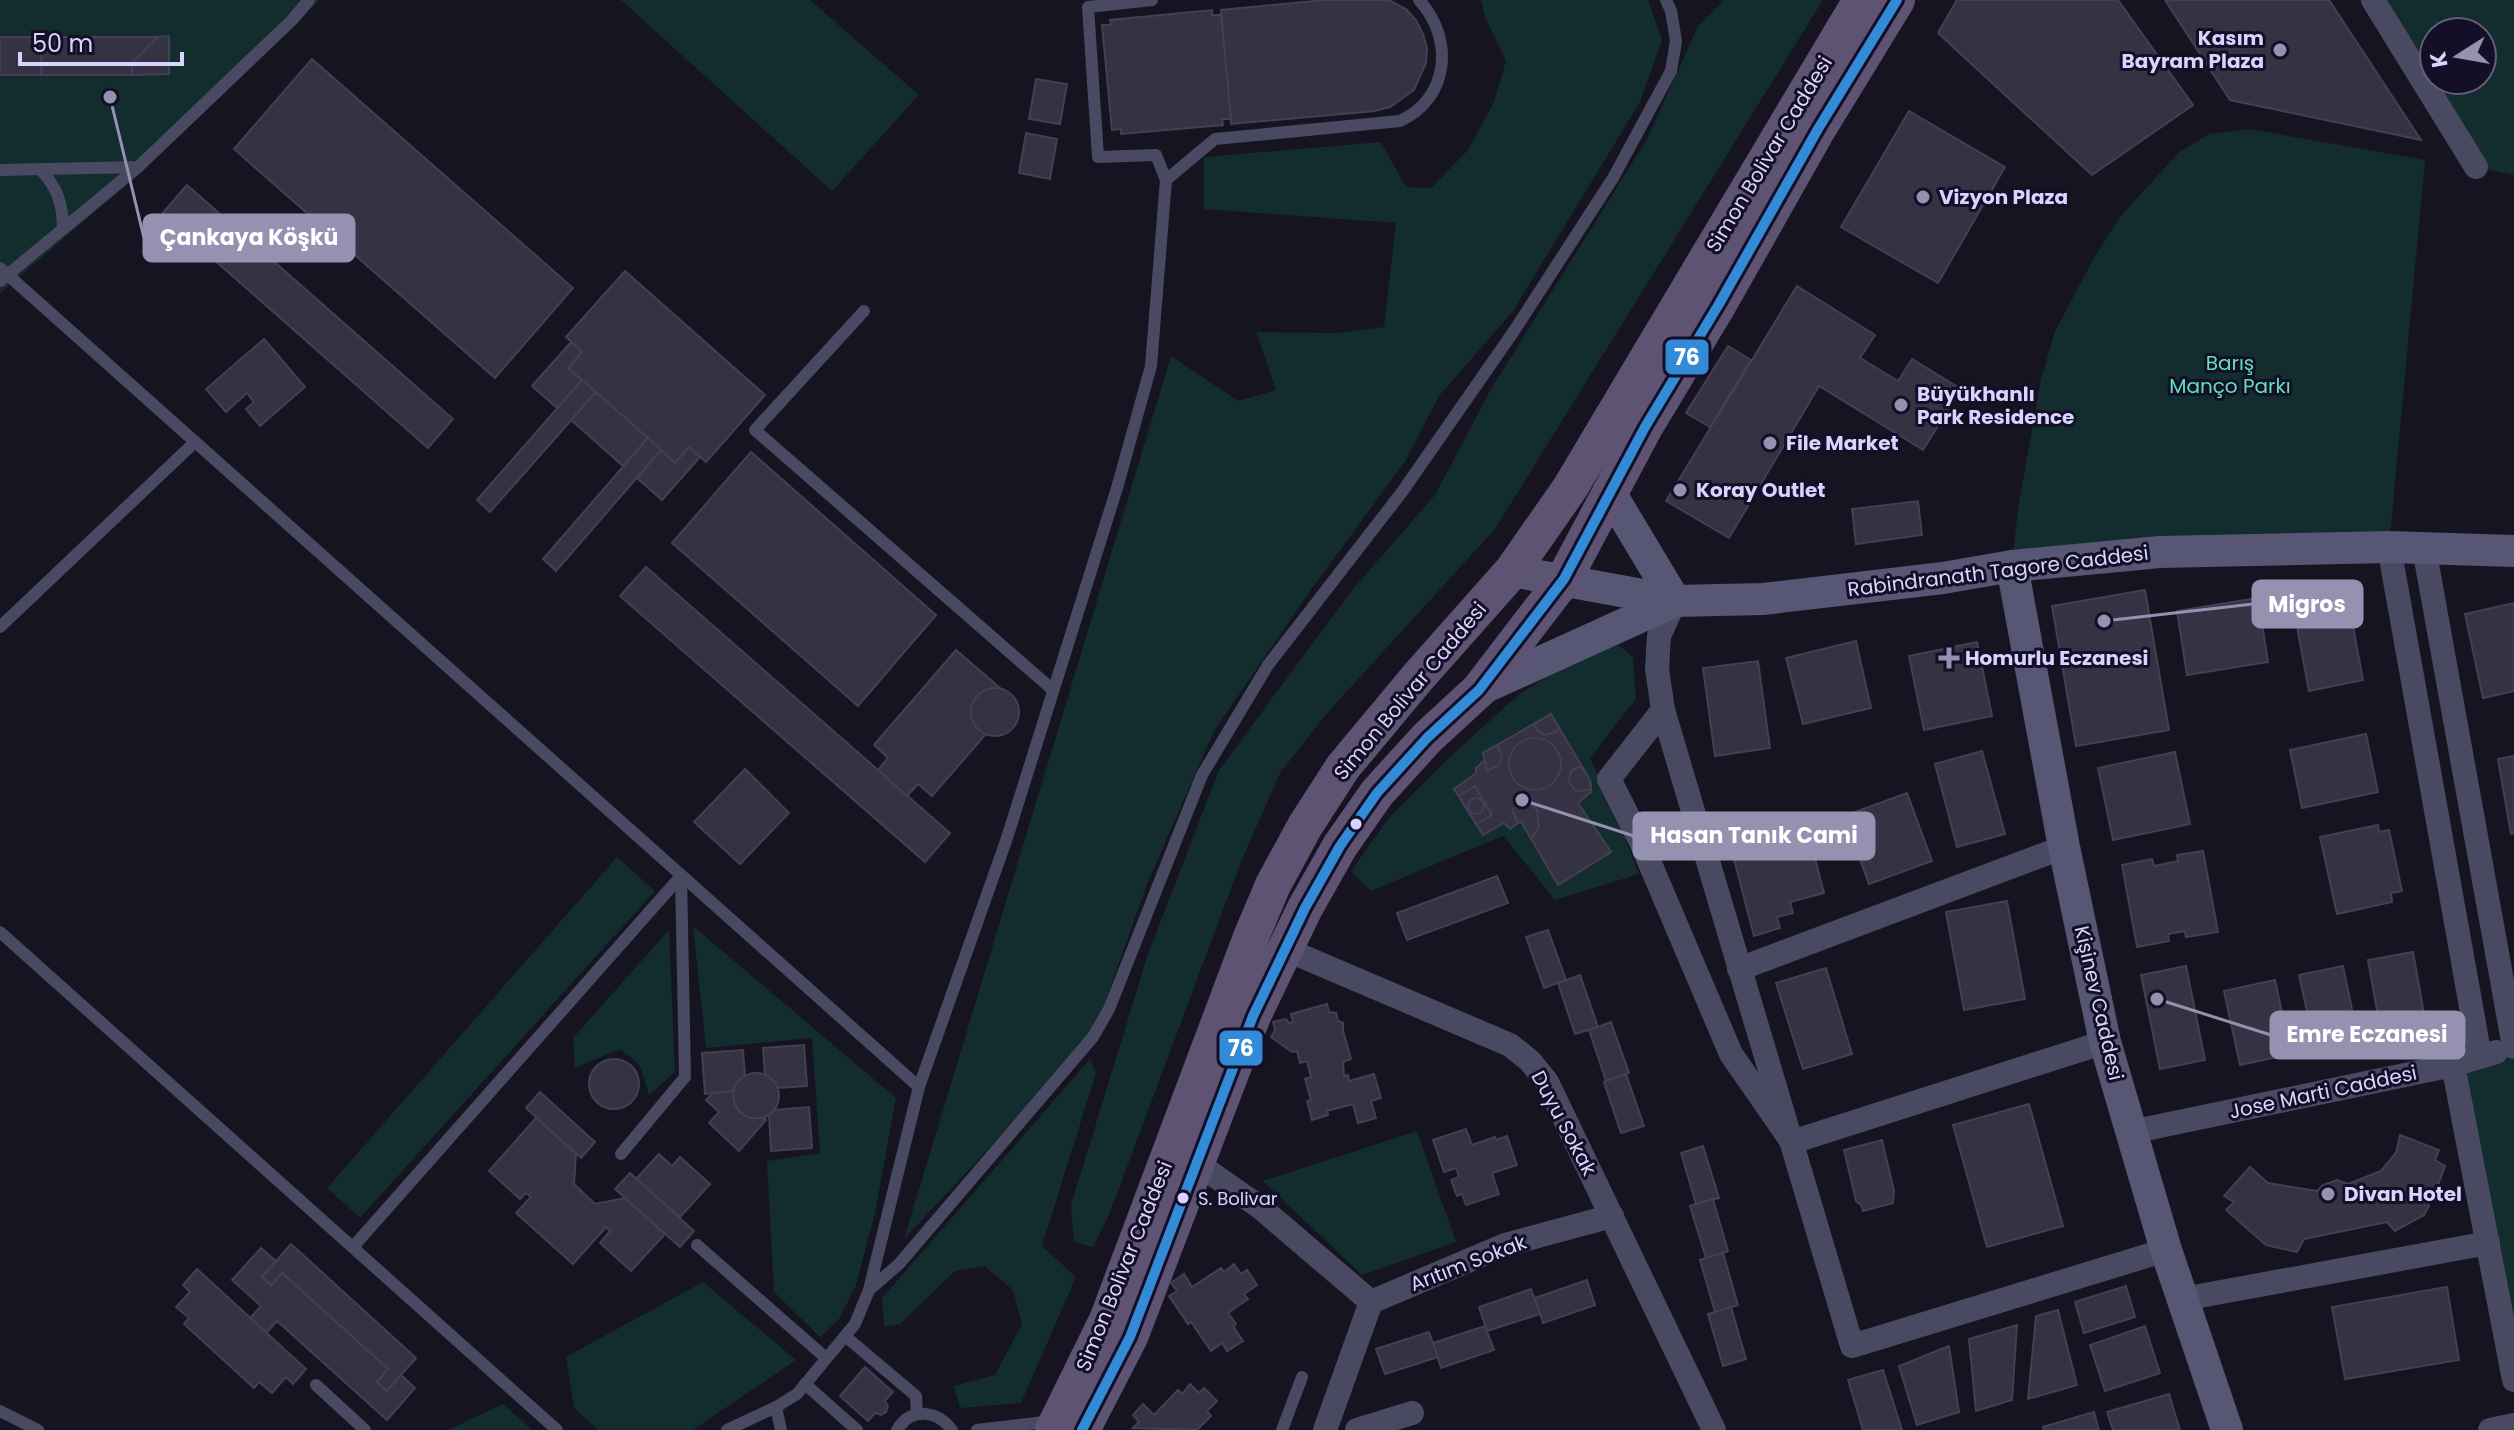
<svg xmlns="http://www.w3.org/2000/svg" width="2514" height="1430" font-family="Poppins,sans-serif">
<style>
.green{fill:#132c2d;fill-rule:evenodd}
.building{fill:#343243;stroke:#433f54;stroke-width:2}
.lines{fill:none;stroke-linecap:round;stroke-linejoin:round}
.lane{stroke:#4a4962;stroke-width:12}
.street{stroke:#4a4962;stroke-width:24}
.secondary{stroke:#575674;stroke-width:32}
.primary{stroke:#5e5373;stroke-width:36}
.bus-1-casing{stroke:#130f26;stroke-width:16}
.bus-1{stroke:#338bd7;stroke-width:10}
.poi-dot{fill:#9591b1;stroke:#130f26;stroke-width:3}
.bus-dot{fill:#d9d4ff;stroke:#130f26;stroke-width:3}
.labels{text-anchor:middle;stroke-width:6;stroke-linejoin:round;paint-order:stroke}
.bus-label{font-size:18px;fill:#d9d4ff;stroke:#130f26;text-anchor:start}
.poi-label{font-size:20px;font-weight:bold;fill:#d9d4ff;stroke:#130f26;text-anchor:start}
.street-label{font-size:20px;fill:#d9d4ff;stroke:#130f26}
.park-label{font-size:20px;fill:#5fe0c0;stroke:#130f26}
.leader{fill:none;stroke:#9591b1;stroke-width:3}
.callout-dot{fill:#9591b1;stroke:#130f26;stroke-width:3}
.callout{fill:#9591b1;stroke:#9591b1;stroke-width:3}
.callout-label{font-size:22px;text-anchor:middle;font-weight:bold;fill:#fff}
.line-badge{stroke:#130f26;stroke-width:3}
.badge-label{font-size:22px;text-anchor:middle;font-weight:bold;fill:#fff}
</style>
<rect width="100%" height="100%" fill="#161421"/>
<g class="green">
<path d="M0,0H319L297,24L144,170L0,293Z"/>
<path d="M621,0H810L919,95L832,191Z"/>
<path d="M1481,0H1648L1662,40L1640,102L1513,311L1439,396L1406,460L1308,594L1214,731L1147,884L1093,1037L904,1239L1171,356L1238,401L1276,390L1256,332L1337,333L1384,327L1396,223L1204,209V157L1381,142L1406,187L1431,188L1468,150L1494,102L1506,61L1485,17Z"/>
<path d="M1724,0H1823L1495,529L1329,711L1280,773L1241,862L1109,1215L1093,1247L1074,1242L1071,1205L1148,954L1219,770L1353,589L1435,495L1491,389L1647,139L1698,26Z"/>
<path d="M2373,0H2514V175L2476,167ZM2434,32H2482V80H2434Z"/>
<path d="M2250,129L2425,160L2389,547L2012,566L2018,509L2041,379L2055,331L2094,258L2120,217L2178,153L2209,134Z"/>
<path d="M1618,645L1633,657L1636,699L1590,758L1611,802L1639,874L1555,900L1503,836L1371,891L1351,871L1388,819L1450,757L1518,695L1574,659Z"/>
<path d="M617,857L655,891L360,1218L327,1188Z"/>
<path d="M693,926L896,1098L875,1213L856,1285L839,1319L820,1337L774,1292L767,1161L820,1153L812,1038L706,1048Z"/>
<path d="M669,930L675,1072L649,1095L639,1064L620,1049L575,1068L573,1038Z"/>
<path d="M2514,1046V1380L2453,1065Z"/>
<path d="M1090,1059L1096,1073L1042,1246L1076,1277L1021,1403L960,1408L954,1386L995,1375L1022,1324L1013,1290L984,1266L955,1271L900,1324L884,1327L882,1298Z"/>
<path d="M1417,1131L1456,1242L1362,1275L1263,1181Z"/>
<path d="M703,1282L796,1360L693,1430H598L574,1408L566,1357Z"/>
<path d="M503,1404L532,1430H448Z"/>
</g>
<g class="building">
<path d="M1325,0H1389L1406,9L1416,20L1423,34L1427,48L1426,63L1414,90L1390,107L1375,111L1231,124L1221,10Z"/>
<path d="M1957,0H2118L2193,105L2092,175L1938,33Z"/>
<path d="M2165,0H2329L2421,140L2230,100Z"/>
<path d="M1212,10V15H1221L1231,119H1222L1223,125L1121,134V129L1112,130L1102,25H1111L1110,20Z"/>
<path d="M169,36V74L132,75V63L157,37Z"/>
<rect x="0" y="37" width="41" height="38"/>
<path d="M41,37H157L132,63V75H41Z"/>
<path d="M312,59L573,288L495,378L234,149Z"/>
<path d="M1036,79L1067,84L1060,124L1029,119Z"/>
<path d="M1909,111L2005,167L1938,283L1841,227Z"/>
<path d="M1026,133L1057,139L1050,179L1019,173Z"/>
<path d="M187,185L453,419L428,448L162,214Z"/>
<path d="M625,271L765,395L706,462L689,447L675,463L568,368L582,352L566,337Z"/>
<path d="M1797,286L1875,335L1860,358L1898,381L1912,359L1961,389L1923,450L1819,386L1729,538L1666,501Z"/>
<path d="M264,339L305,387L260,426L246,409L254,402L247,393L226,412L206,389Z"/>
<path d="M571,342L582,352L568,368L582,380L557,408L532,386Z"/>
<path d="M1728,346L1751,360L1710,427L1686,413Z"/>
<path d="M582,380L596,392L490,512L477,500Z"/>
<path d="M596,392L648,438L623,466L571,420Z"/>
<path d="M648,438L661,450L556,571L543,559Z"/>
<path d="M689,447L700,457L662,500L637,478L661,450L675,463Z"/>
<path d="M751,452L936,615L858,706L672,543Z"/>
<path d="M1918,501L1922,535L1856,544L1852,509Z"/>
<path d="M646,567L950,833L925,862L620,596Z"/>
<path d="M2145,590L2169,730L2076,746L2052,606Z"/>
<path d="M2258,598L2268,662L2187,675L2177,611Z"/>
<path d="M2514,603V691L2483,698L2465,614Z"/>
<path d="M2349,605L2363,680L2309,691L2295,616Z"/>
<path d="M1856,641L1871,708L1803,724L1786,658Z"/>
<path d="M1977,642L1992,716L1924,730L1909,656Z"/>
<path d="M956,650L1000,688L981,692L972,708L975,726L986,734L932,796L918,784L907,796L878,770L888,758L874,745Z"/>
<path d="M1758,661L1770,748L1715,756L1703,668Z"/>
<circle cx="995" cy="712" r="24"/>
<path d="M1551,714L1590,780L1591,792L1578,803L1611,852L1558,885L1521,821L1510,829L1504,823L1483,835L1454,789L1476,773V768L1485,760L1483,753Z"/>
<path d="M1551,714L1559,728L1556,732L1544,735L1536,729L1534,724Z"/>
<path d="M2366,734L2378,792L2302,808L2290,750Z"/>
<circle cx="1535" cy="764" r="26"/>
<path d="M1497,745L1502,755L1499,765L1487,771L1483,753Z"/>
<path d="M1982,751L2005,834L1957,847L1935,764Z"/>
<path d="M2175,752L2190,824L2113,840L2098,768Z"/>
<path d="M2514,756V833L2511,834L2498,759Z"/>
<path d="M1581,766L1590,780L1591,789L1582,791L1575,790L1568,780L1572,770Z"/>
<path d="M745,769L789,813L740,864L694,822Z"/>
<path d="M1475,786L1492,815L1476,824L1459,796Z"/>
<path d="M1907,793L1932,861L1869,884L1844,816Z"/>
<circle cx="1476" cy="806" r="8"/>
<path d="M1524,801L1531,804L1537,810L1539,828L1531,839L1521,821L1518,823L1512,810Z"/>
<path d="M1745,816L1748,826L1766,821L1769,834L1790,828L1793,839L1809,835L1824,893L1790,902L1793,913L1777,917L1780,928L1754,936L1724,821Z"/>
<path d="M2378,825L2379,832L2389,830L2402,891L2391,893L2392,902L2337,914L2320,837Z"/>
<path d="M2203,851L2218,932L2186,937L2185,931L2168,934L2169,941L2137,947L2122,865L2152,859L2154,866L2178,861L2177,855Z"/>
<path d="M1497,876L1508,903L1407,940L1397,913Z"/>
<path d="M2007,901L2025,999L1964,1010L1946,912Z"/>
<path d="M1548,930L1566,980L1544,988L1526,937Z"/>
<path d="M2413,952L2426,1025L2381,1033L2368,960Z"/>
<path d="M2186,966L2205,1060L2160,1069L2141,975Z"/>
<path d="M2343,966L2359,1043L2316,1052L2299,975Z"/>
<path d="M1826,968L1852,1054L1803,1069L1776,983Z"/>
<path d="M1580,975L1598,1027L1575,1034L1558,983Z"/>
<path d="M2275,980L2291,1054L2240,1065L2224,991Z"/>
<path d="M1327,1004L1329,1012L1336,1013L1338,1021L1343,1023V1031L1351,1059L1343,1062L1344,1076L1348,1075L1349,1081L1374,1074L1381,1098L1371,1101L1376,1118L1358,1123L1353,1104L1327,1111L1328,1115L1312,1120L1307,1101L1311,1100L1305,1079L1311,1077L1307,1061L1300,1063L1297,1051L1292,1052L1271,1037L1275,1030L1273,1022L1286,1019L1289,1023L1293,1022L1291,1014Z"/>
<path d="M1611,1022L1629,1073L1606,1081L1589,1030Z"/>
<path d="M804,1045L807,1086L777,1088L765,1076L763,1048Z"/>
<path d="M743,1050L745,1076L736,1084L733,1091L705,1094L702,1053Z"/>
<circle cx="614" cy="1084" r="25"/>
<circle cx="756" cy="1096" r="23"/>
<path d="M1626,1074L1644,1126L1621,1133L1604,1082Z"/>
<path d="M733,1091L734,1102L739,1112L750,1118H763L766,1120L739,1151L709,1123L719,1112L706,1100L713,1093Z"/>
<path d="M540,1092L595,1142L581,1158L526,1108Z"/>
<path d="M2029,1104L2063,1226L1987,1247L1953,1125Z"/>
<path d="M809,1107L812,1148L771,1151L769,1115L774,1110Z"/>
<path d="M536,1118L576,1154L574,1184L595,1204L625,1198L665,1234L631,1271L600,1243L610,1231L606,1227L573,1264L516,1213L531,1197L526,1193L520,1199L489,1171Z"/>
<path d="M1466,1129L1472,1145L1495,1137L1496,1140L1507,1136L1517,1165L1492,1173L1499,1194L1466,1205L1462,1194L1457,1196L1451,1180L1459,1177L1456,1168L1444,1172L1433,1140Z"/>
<path d="M2400,1135L2439,1150L2435,1160L2445,1166L2437,1188L2426,1198L2429,1206L2424,1215L2395,1231L2387,1222L2304,1239L2297,1252L2266,1245L2226,1210L2234,1202L2224,1196L2250,1167L2268,1183L2317,1191L2323,1185L2337,1180L2348,1184L2381,1171L2396,1153Z"/>
<path d="M1882,1140L1894,1191L1893,1203L1863,1211L1861,1205L1856,1201L1844,1150Z"/>
<path d="M1703,1146L1719,1198L1696,1204L1681,1153Z"/>
<path d="M659,1154L672,1166L680,1157L710,1184L680,1217L636,1179Z"/>
<path d="M630,1173L694,1231L680,1247L615,1189Z"/>
<path d="M1713,1199L1728,1251L1706,1258L1690,1206Z"/>
<path d="M291,1244L416,1358L387,1391L377,1382L388,1369L282,1273L271,1286L262,1277Z"/>
<path d="M261,1248L276,1261L262,1277L271,1286L282,1273L388,1369L377,1382L387,1391L401,1375L415,1388L387,1420L277,1321L266,1333L250,1318L261,1306L232,1280Z"/>
<path d="M1723,1253L1738,1305L1715,1312L1700,1260Z"/>
<path d="M1234,1264L1241,1274L1247,1270L1257,1285L1244,1294L1248,1299L1228,1313L1236,1324L1233,1326L1243,1341L1227,1351L1222,1343L1211,1351L1191,1322L1188,1324L1169,1296L1177,1291L1171,1283L1184,1274L1192,1287L1221,1268L1224,1272Z"/>
<path d="M197,1269L306,1369L293,1384L286,1377L272,1393L259,1382L254,1388L184,1324L189,1318L176,1307L190,1292L183,1285Z"/>
<path d="M1587,1280L1595,1305L1543,1323L1535,1298Z"/>
<path d="M2126,1286L2135,1317L2084,1333L2075,1302Z"/>
<path d="M2447,1287L2459,1360L2345,1379L2332,1307Z"/>
<path d="M1531,1289L1540,1314L1487,1331L1479,1307Z"/>
<path d="M1731,1307L1746,1359L1723,1366L1708,1314Z"/>
<path d="M2058,1310L2077,1385L2028,1399L2036,1316Z"/>
<path d="M2017,1325L2012,1400L1976,1411L1969,1339Z"/>
<path d="M1485,1326L1494,1350L1441,1368L1433,1343Z"/>
<path d="M2145,1326L2160,1373L2105,1391L2090,1345Z"/>
<path d="M1429,1332L1438,1357L1385,1374L1376,1349Z"/>
<path d="M1949,1346L1959,1412L1917,1425L1899,1366Z"/>
<path d="M865,1367L893,1392L885,1401L888,1406L886,1412L881,1415L875,1413L868,1421L840,1396Z"/>
<path d="M1883,1370L1902,1430H1863L1848,1380Z"/>
<path d="M1190,1384L1199,1393L1204,1388L1217,1401L1207,1411L1211,1416L1197,1430L1133,1428L1139,1422L1133,1415L1143,1404L1154,1415L1178,1390L1182,1394Z"/>
<path d="M2169,1394L2180,1430H2113L2107,1412Z"/>
<path d="M2094,1412L2099,1430H2044L2043,1427Z"/>
</g>
<g class="lines">
<g class="lane">
<path d="M40,169C57,187 63,204 63,229"/>
<path d="M0,170L138,167"/>
<path d="M1166,180L1215,139L1400,121C1450,98 1454,38 1419,0"/>
<path d="M0,268L919,1087"/>
<path d="M0,281L138,167L292,20L309,0"/>
<path d="M864,311L755,430L1053,690"/>
<path d="M0,627L195,442"/>
<path d="M0,932L557,1430"/>
<path d="M621,1154L685,1077L681,876"/>
<path d="M697,1245L826,1358"/>
<path d="M353,1247L681,876"/>
<path d="M869,1290L899,1264L1093,1037L1109,1009L1202,775L1268,665L1402,492L1514,331L1613,178L1671,71L1676,41L1671,11L1666,0"/>
<path d="M845,1336L916,1396L917,1414"/>
<path d="M805,1384L857,1430"/>
<path d="M316,1385L365,1430"/>
<path d="M776,1407L781,1430"/>
<path d="M0,1411L38,1430"/>
<path d="M727,1430L776,1407L797,1394L855,1324L869,1290L919,1087L1007,838L1117,488L1151,366L1166,180L1156,155L1098,157L1088,7L1152,0"/>
<path d="M897,1430C911,1407 937,1410 952,1430"/>
<path d="M977,1430L1053,1421"/>
<path d="M1282,1430L1302,1377"/>
</g>
<g class="street">
<path d="M2373,0L2476,167"/>
<path d="M2389,547L2480,1057"/>
<path d="M2424,548L2514,1047"/>
<path d="M1675,601L1659,636L1657,669L1663,710L1852,1346L2166,1250"/>
<path d="M1663,710L1609,779L1640,840L1731,1054L1792,1142L2105,1042"/>
<path d="M1285,949L1510,1045L1530,1061L1547,1082L1714,1430"/>
<path d="M1739,969L2064,847"/>
<path d="M2453,1065L2514,1380"/>
<path d="M2131,1132L2453,1065L2496,1052"/>
<path d="M1198,1164L1261,1208L1371,1302L1325,1430"/>
<path d="M2183,1299L2488,1243"/>
<path d="M1371,1302L1505,1245L1612,1216"/>
<path d="M1357,1430L1412,1413"/>
<path d="M2490,1430L2514,1425"/>
</g>
<g class="secondary">
<path d="M1609,491L1675,601"/>
<path d="M2012,566L2064,847L2105,1042L2166,1250L2227,1430"/>
<path d="M1512,571L1675,601L1763,599L1943,578L2012,566L2160,552L2389,547L2514,551"/>
<path d="M1479,690L1675,601"/>
</g>
<g class="primary">
<path d="M1053,1430L1107,1320L1251,937L1273,885L1305,826L1343,767L1418,677L1512,571L1570,488L1861,0"/>
<path d="M1082,1430L1130,1337L1253,1016L1305,908L1340,846L1377,793L1427,738L1479,690L1564,579L1645,427L1719,304L1818,129L1897,0"/>
</g>
<g class="bus-1-casing">
<path id="bus-1" d="M1082,1430L1130,1337L1253,1016L1305,908L1340,846L1377,793L1427,738L1479,690L1564,579L1645,427L1719,304L1818,129L1897,0"/>
</g>
<use href="#bus-1" class="bus-1"/>
</g>
<g class="poi-dot">
<circle cx="2280" cy="50" r="8"/>
<circle cx="1923" cy="197" r="8"/>
<circle cx="1901" cy="405" r="8"/>
<circle cx="1770" cy="443" r="8"/>
<circle cx="1680" cy="490" r="8"/>
<path d="M1945 646h8v8h8v8h-8v8h-8v-8h-8v-8h8z"/>
<circle cx="2328" cy="1194" r="8"/>
</g>
<g class="bus-dot">
<circle cx="1356" cy="824" r="7"/>
<circle cx="1183" cy="1198" r="7"/>
</g>
<g class="labels">
<g class="bus-label">
<text x="1198" y="1205">S. Bolivar</text>
</g>
<g class="poi-label">
<text x="2264" y="45" text-anchor="end">Kasım<tspan x="2264" dy="23">Bayram Plaza</tspan></text>
<text x="1939" y="204">Vizyon Plaza</text>
<text x="1917" y="401">Büyükhanlı<tspan x="1917" dy="23">Park Residence</tspan></text>
<text x="1786" y="450">File Market</text>
<text x="1696" y="497">Koray Outlet</text>
<text x="1965" y="665">Homurlu Eczanesi</text>
<text x="2344" y="1201">Divan Hotel</text>
</g>
<g class="street-label">
<text transform="translate(1769 154) rotate(-59)" y="7">Simon Bolivar Caddesi</text>
<text transform="translate(1998 571) rotate(-7)" y="7">Rabindranath Tagore Caddesi</text>
<text transform="translate(1410 691) rotate(-50)" y="7">Simon Bolivar Caddesi</text>
<text transform="translate(2099 1003) rotate(77)" y="7">Kişinev Caddesi</text>
<text transform="translate(2323 1092) rotate(-12)" y="7">Jose Marti Caddesi</text>
<text transform="translate(1564 1123) rotate(62)" y="7">Duyu Sokak</text>
<text transform="translate(1468 1263) rotate(-21)" y="7">Arıtım Sokak</text>
<text transform="translate(1124 1266) rotate(-68)" y="7">Simon Bolivar Caddesi</text>
</g>
<g class="park-label">
<text x="2230" y="370">Barış<tspan x="2230" dy="23">Manço Parkı</tspan></text>
</g>
</g>
<path class="leader" d="M110 97L144 238M2104 621L2253 604M1522 800L1634 836M2157 999L2271 1035"/>
<g class="callout-dot">
<circle cx="110" cy="97" r="8"/>
<circle cx="2104" cy="621" r="8"/>
<circle cx="1522" cy="800" r="8"/>
<circle cx="2157" cy="999" r="8"/>
</g>
<g class="callout">
<rect x="144" y="215" width="210" height="46" rx="8"/>
<rect x="2253" y="581" width="109" height="46" rx="8"/>
<rect x="1634" y="813" width="240" height="46" rx="8"/>
<rect x="2271" y="1012" width="193" height="46" rx="8"/>
</g>
<g class="callout-label">
<text x="249" y="245">Çankaya Köşkü</text>
<text x="2307" y="612">Migros</text>
<text x="1754" y="843">Hasan Tanık Cami</text>
<text x="2367" y="1042">Emre Eczanesi</text>
</g>
<g class="line-badge">
<rect x="1664" y="338" width="46" height="38" rx="8" fill="#338bd7"/>
<rect x="1218" y="1029" width="46" height="38" rx="8" fill="#338bd7"/>
</g>
<g class="badge-label">
<text x="1687" y="365">76</text>
<text x="1241" y="1056">76</text>
</g>
<g transform="translate(2458 56) rotate(259)"><circle r="38" fill="#130f26" stroke="#625e7d" stroke-width="2"/>
<path d="M0-6L14 30L0 20L-14 30Z" fill="#9591b1"/>
<text y="-12" font-size="22" font-weight="bold" text-anchor="middle" fill="#d9d4ff">K</text>
</g>
<path d="M20 52v12h162v-12" fill="none" stroke="#d9d4ff" stroke-width="4"/>
<text x="32" y="52" font-size="24" fill="#d9d4ff" stroke="#130f26" stroke-width="6" paint-order="stroke">50 m</text>
</svg>
